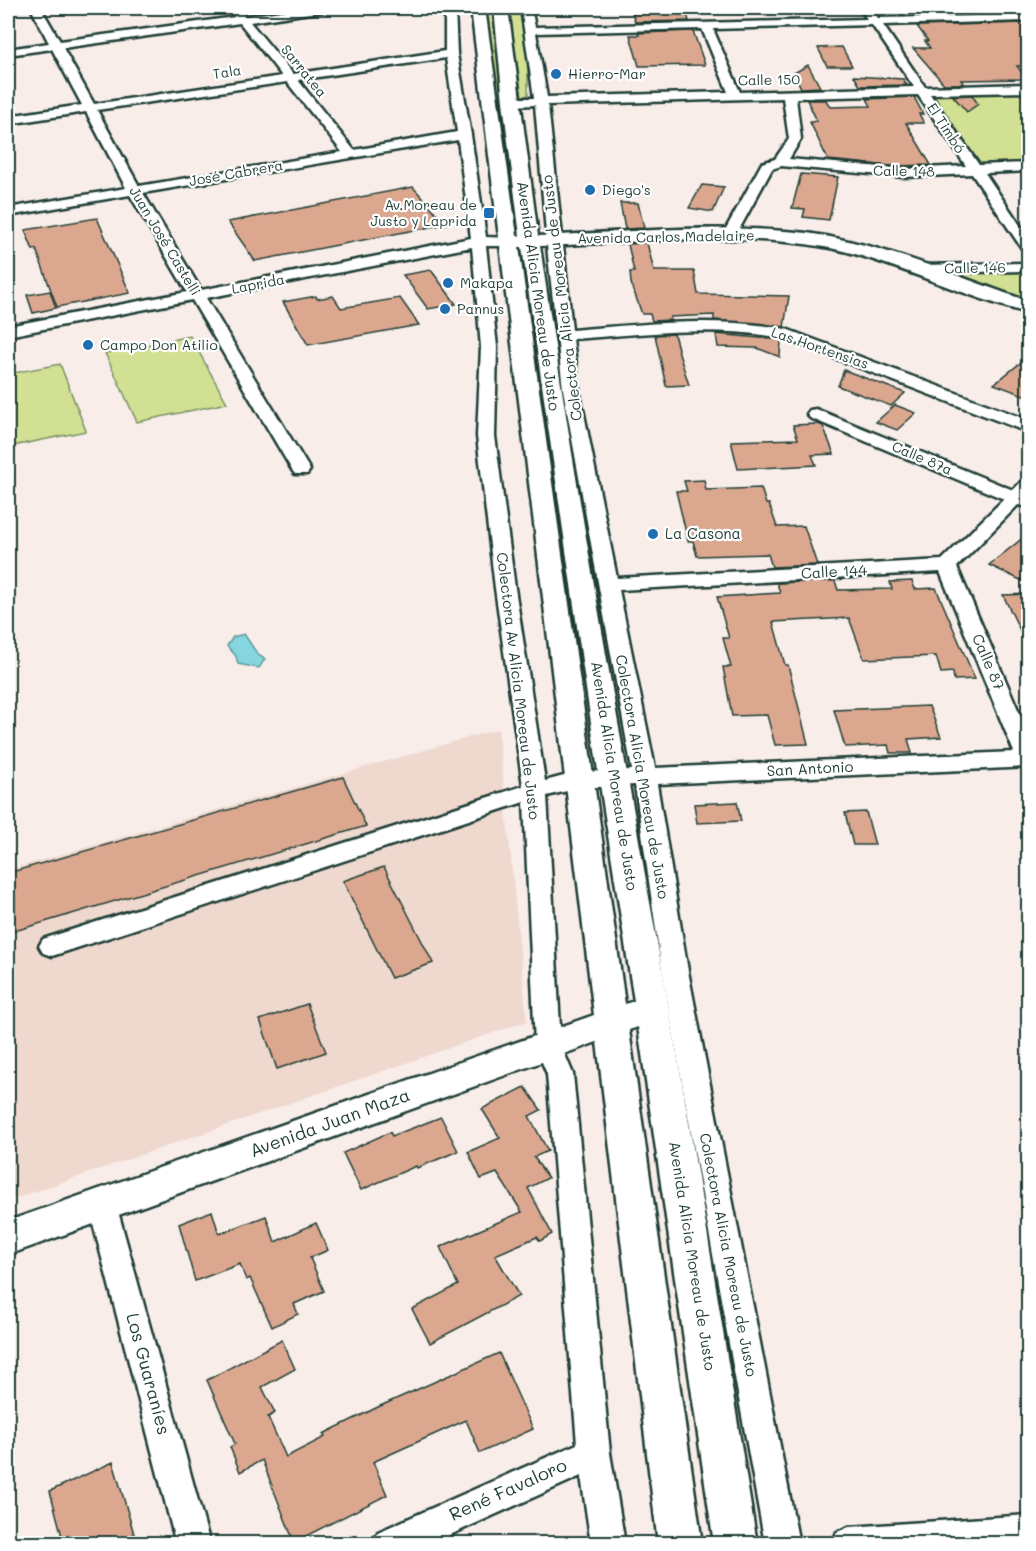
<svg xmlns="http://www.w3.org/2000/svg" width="1036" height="1551" font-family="Mali,sans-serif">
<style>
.built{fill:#efd8ce}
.green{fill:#d2e094;stroke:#788e64;stroke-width:1.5}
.water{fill:#85d6de;stroke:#5c999a;stroke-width:1.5}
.building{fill:#dba78f;stroke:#1f3d34;stroke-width:1.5}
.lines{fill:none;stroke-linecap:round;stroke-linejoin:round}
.minor-casing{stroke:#1f3d34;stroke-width:5}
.major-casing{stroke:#1f3d34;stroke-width:5}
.minor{fill:#fff;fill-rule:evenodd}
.major{fill:#fff;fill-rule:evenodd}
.poi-dot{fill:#1f6fb2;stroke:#fff;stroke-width:2}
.labels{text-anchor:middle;stroke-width:4.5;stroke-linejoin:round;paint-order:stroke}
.far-street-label{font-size:14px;fill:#1f3d34;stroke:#fff}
.far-poi-label{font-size:14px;fill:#1f3d34;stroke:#fff;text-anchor:start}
.street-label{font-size:15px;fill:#1f3d34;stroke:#fff}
.poi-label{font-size:15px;fill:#1f3d34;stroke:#fff;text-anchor:start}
.near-street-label{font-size:18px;fill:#1f3d34;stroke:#fff}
</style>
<rect width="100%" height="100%" fill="#f8ede9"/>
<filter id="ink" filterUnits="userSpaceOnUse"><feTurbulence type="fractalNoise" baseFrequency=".0167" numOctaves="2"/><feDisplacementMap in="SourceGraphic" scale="12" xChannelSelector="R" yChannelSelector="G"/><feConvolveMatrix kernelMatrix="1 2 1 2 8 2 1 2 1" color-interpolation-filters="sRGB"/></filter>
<g filter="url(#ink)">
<path class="built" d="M498,729L527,1021L8,1201V870Z"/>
<g class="green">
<path d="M484,8H494L505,125L518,223L512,224Z"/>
<path d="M508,8H520L528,50V96H522Z"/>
<path d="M1028,91V166L976,167L927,94Z"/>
<path d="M1028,267V305L932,271Z"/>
<path d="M190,336L227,403L137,422L105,353Z"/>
<path d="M60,364L86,431L8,447V374Z"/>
</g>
<path class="water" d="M244,634L258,655L265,659L259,668L238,664L236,656L227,646L233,637Z"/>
<g class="building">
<path d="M903,8H1029V13L909,15Z"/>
<path d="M686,11L689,21L635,22L632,12Z"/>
<path d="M1029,23V66H1017L1027,79L961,80L964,84H944L913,48H930L925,41H928L917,26Z"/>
<path d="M693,31L705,65L639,66L630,35H639L638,33Z"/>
<path d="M842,47L852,66H827L818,48Z"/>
<path d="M808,65L820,87L801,88L794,73Z"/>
<path d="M854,76L903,79L907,85L860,86Z"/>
<path d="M972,95L978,104L967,112L953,96Z"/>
<path d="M914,97L923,114H919L924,123H906L931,165L891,166L828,160L810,122L817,121L807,100H826L830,107L871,106L867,99Z"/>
<path d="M801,174L838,177L829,220L803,217L805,209L792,208Z"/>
<path d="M702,185L724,187L713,212L689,208Z"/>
<path d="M413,187L446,224L255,261L228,222Z"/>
<path d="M620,203H638L644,228L625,229Z"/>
<path d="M97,218L130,293L57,307L36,249L33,250L25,230Z"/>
<path d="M647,243L654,271H694L698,294L789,296L784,327L714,320V315L670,317L671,320L652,321L650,314H642L631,283L630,272H634L628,244Z"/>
<path d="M431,270L456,304L428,309L403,275Z"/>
<path d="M50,291L56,308L33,313L27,295Z"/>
<path d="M316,296L317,299L333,296L341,308L400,298L419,325L308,345L283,302Z"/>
<path d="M674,334L681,360L689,385L666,386L655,335Z"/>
<path d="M716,334L781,340L780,357L757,348L718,347Z"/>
<path d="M1029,356V397L994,384Z"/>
<path d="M844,370L905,393L891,406L838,386Z"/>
<path d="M895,405L916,413L897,430L876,422Z"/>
<path d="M818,424L823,426L834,454L812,455L816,465L738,469L731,441L798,439L793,425Z"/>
<path d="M704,480L706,490L761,488L766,504H769L777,527L804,526L817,565L772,567L768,554L697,556L693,541H688L676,491H687L684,481Z"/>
<path d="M1029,533V584L989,565Z"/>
<path d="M822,581H835L838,590L892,589L890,582L912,581L915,589L936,588L975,679L954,680L953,672L941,673L936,656L864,659L849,618L773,622L785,665H788L808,744L775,745L767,715L732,716L723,667H731L723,638H729L717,597L780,593L777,583Z"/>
<path d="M1029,594V649L1003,595Z"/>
<path d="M929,706L941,737L908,739L912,753H890L888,745L845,747L834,710Z"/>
<path d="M343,777L366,826L8,933V873Z"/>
<path d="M737,802L741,821L697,823L694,804Z"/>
<path d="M866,812L875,845H853L845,813Z"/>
<path d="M384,867L433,963L391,978L343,881Z"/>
<path d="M307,1004L326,1052L277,1069L260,1020Z"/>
<path d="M525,1087L541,1110L529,1116L548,1151L534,1157L548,1178L528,1188L552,1234L540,1241L537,1237L495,1255L519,1296L430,1343L412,1309L458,1285L440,1247L522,1212L497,1173L481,1179L468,1152L500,1138L482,1109Z"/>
<path d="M441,1117L458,1151L417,1168L416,1166L361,1190L343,1153L390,1132L392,1136Z"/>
<path d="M212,1211L219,1234L266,1216L275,1242L316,1223L328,1250L310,1258L324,1291L294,1304L298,1314L272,1327L250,1278L246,1280L240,1264L195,1281L179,1224Z"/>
<path d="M282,1340L295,1369L262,1387L275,1413L268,1417L286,1457L325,1437L323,1434L378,1407L499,1353L533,1429L480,1453L466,1420L373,1462L387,1495L294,1542L262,1460L240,1472L230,1447L235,1444L207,1380Z"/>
<path d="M113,1462L137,1544H64L50,1491Z"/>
</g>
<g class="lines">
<g class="minor-casing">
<g id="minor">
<path d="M31,8H41L60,41L235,17L230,10L232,8H239L245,16L304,8H329L324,11L250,22L293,74L445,51V8H455L457,54L471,135L486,237L509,238L516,242L509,246H486L497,347L495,436L515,588L545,781L579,772L632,770L563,389L548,256L535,105L511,106L505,102L511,98H534L521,8H531L535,27L867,19L863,13L869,10L873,11L878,18L1028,15V21L883,25L925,87L1028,84V92L930,94L979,165L1028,163V171L985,173L1028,237V251L1023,250L972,174L904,177L781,166L772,169L735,237H725L723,234L762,163L775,159L789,139L783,98L548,105L572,330C644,324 714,316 786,329L1028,420V431L1022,430L782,338C712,325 643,334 573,339L579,389L617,578L942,560L1004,499L810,418L807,414L810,410L816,409L1013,490L1022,481L1028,480V507L1018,505L957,567L1028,733V767L657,784L688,971L799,1544H765L662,971L635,785L579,788L547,796L561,1045L573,1074L610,1453L625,1544H591L581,1476L430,1544H373L378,1532L577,1444L547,1074L535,1045L524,802L52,956L43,953L39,946L43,939L523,786L495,588L477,436L481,347L472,247L206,298L310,470L307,474H295L292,470L192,300L8,336V326L187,292L130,195L8,216V208L126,188L86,112L8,124V116L82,105L52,49L8,55V49L49,43ZM240,23L282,76L94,104L63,48ZM872,25L914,87L740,92L713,29ZM702,29L728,92L547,97L536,33ZM446,58L457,132L354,150L298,80ZM287,82L342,152L139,186L97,110ZM918,95L966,166L904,169L789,159L801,139L796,98ZM458,140L471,238L201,290L143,193ZM940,572L1014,752L655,768L619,590Z"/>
<path d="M1028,263V271L921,273L914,269L921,265Z"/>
<path d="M102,1191L112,1195L116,1204L210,1544H176L88,1204L92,1195Z"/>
<path d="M1028,1515V1544H832L837,1532L849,1527Z"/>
</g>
</g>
<g class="major-casing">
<path id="major" d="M471,8H485L517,236H520L503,102L494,8H508L538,236C627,232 718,223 807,233C880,243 958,277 1028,301V313C969,298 913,271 855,254C762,228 636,243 540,246C577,501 624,756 669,1009C701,1186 728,1365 757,1544H714L638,1027L629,1030L702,1544H658L597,1042L8,1255V1221L594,1015ZM519,247H522L599,778L634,1001L625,1004Z"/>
</g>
<use href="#minor" class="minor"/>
<use href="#major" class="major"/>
</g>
</g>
<g class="poi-dot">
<circle cx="556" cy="74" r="6"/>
<circle cx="590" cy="190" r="6"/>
<rect x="483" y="207" width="12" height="12" rx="3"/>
<circle cx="448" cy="283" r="6"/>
<circle cx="445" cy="309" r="6"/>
<circle cx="88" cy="345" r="6"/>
<circle cx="653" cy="534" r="6"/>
</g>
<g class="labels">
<g class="far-street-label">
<text transform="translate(304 71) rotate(51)" y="5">Sarratea</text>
<text transform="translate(227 72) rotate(-9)" y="5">Tala</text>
<text transform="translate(769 80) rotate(-1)" y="5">Calle 150</text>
<text transform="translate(946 128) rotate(57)" y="5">El Timbó</text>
<text transform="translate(904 171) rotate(1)" y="5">Calle 148</text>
<text transform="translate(236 173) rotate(-10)" y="5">José Cabrera</text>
<text transform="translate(666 237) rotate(-1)" y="5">Avenida Carlos Madelaire</text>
<text transform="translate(165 241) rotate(59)" y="5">Juan José Castelli</text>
<text transform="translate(975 268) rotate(-1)" y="5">Calle 146</text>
<text transform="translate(258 284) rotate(-11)" y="5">Laprida</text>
<text transform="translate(820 348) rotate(19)" y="5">Las Hortensias</text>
<text transform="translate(922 458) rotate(23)" y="5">Calle 87a</text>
</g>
<g class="far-poi-label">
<text x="568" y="79">Hierro-Mar</text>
<text x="602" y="195">Diego's</text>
<text x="477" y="210" text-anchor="end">Av.Moreau de<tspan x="477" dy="16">Justo y Laprida</tspan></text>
<text x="460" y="288">Makapa</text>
<text x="457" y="314">Pannus</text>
<text x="100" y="350">Campo Don Atilio</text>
</g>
<g class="street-label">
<text transform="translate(538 296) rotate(82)" y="5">Avenida Alicia Moreau de Justo</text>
<text transform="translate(562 298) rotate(-97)" y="5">Colectora Alicia Moreau de Justo</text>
<text transform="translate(834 572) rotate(-3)" y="5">Calle 144</text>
<text transform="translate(988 662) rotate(67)" y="5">Calle 87</text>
<text transform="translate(518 686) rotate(83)" y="5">Colectora Av Alicia Moreau de Justo</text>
<text transform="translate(810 769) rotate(-3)" y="5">San Antonio</text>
<text transform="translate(614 776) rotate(81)" y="5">Avenida Alicia Moreau de Justo</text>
<text transform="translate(642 777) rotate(80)" y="5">Colectora Alicia Moreau de Justo</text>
<text transform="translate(728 1255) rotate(79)" y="5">Colectora Alicia Moreau de Justo</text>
<text transform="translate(692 1256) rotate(81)" y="5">Avenida Alicia Moreau de Justo</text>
</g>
<g class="poi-label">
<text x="665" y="539">La Casona</text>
</g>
<g class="near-street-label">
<text transform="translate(330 1123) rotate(-20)" y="6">Avenida Juan Maza</text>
<text transform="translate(148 1374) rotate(75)" y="6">Los Guaraníes</text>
<text transform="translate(508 1490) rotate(-24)" y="6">René Favaloro</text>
</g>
</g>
<rect width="1036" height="1551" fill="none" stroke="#fff" stroke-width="30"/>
<rect x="15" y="15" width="1006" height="1521" fill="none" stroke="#1f3d34" stroke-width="2" filter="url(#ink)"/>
</svg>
